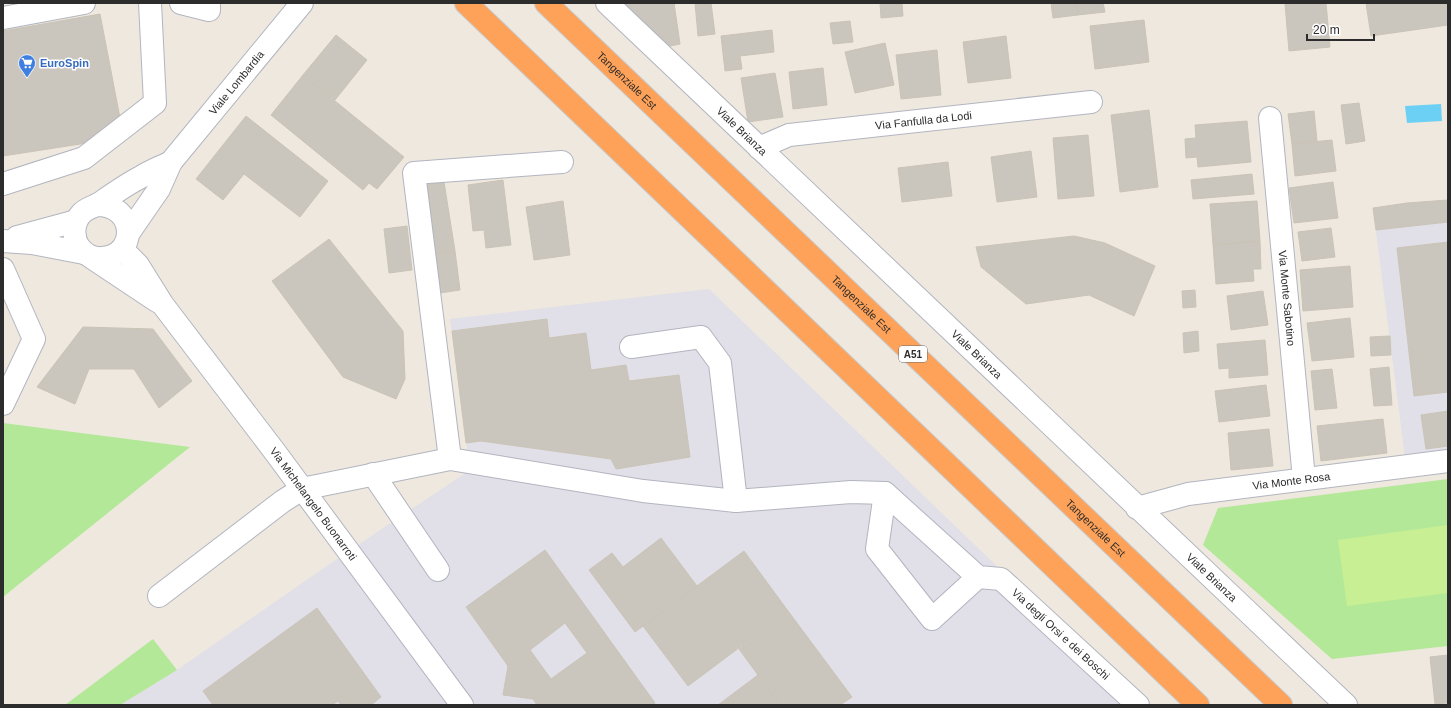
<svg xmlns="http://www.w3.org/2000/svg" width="1451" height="708" font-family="Arial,sans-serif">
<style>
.industrial{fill:#e1dfe7}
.green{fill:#b3e898}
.pitch{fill:#c8ef93}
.water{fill:#6cd0f5}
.building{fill:#cac5bd;stroke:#cac4b7;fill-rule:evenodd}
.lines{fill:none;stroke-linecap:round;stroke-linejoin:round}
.minor-casing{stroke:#b2b5c0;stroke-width:24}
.highway-casing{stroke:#c8c8c8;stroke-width:24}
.minor{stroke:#fff;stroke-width:22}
.highway{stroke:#ffa259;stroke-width:22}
.labels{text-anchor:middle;stroke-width:3;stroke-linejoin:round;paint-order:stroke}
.shield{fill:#fff;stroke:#6b6b6b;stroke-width:1}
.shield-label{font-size:10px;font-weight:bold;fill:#2c2c2c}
.shop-label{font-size:11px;font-weight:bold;fill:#366cbe;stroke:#fff;text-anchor:start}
.street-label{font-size:11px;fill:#2c2c2c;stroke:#fff}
</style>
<rect width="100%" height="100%" fill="#efe8de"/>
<g class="industrial">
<path d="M1448,200V451L1405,457L1373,208Z"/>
<path d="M709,289L1141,705H120L177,670L328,565L470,470L450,319Z"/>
</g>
<g class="green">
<path d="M3,423L190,447L3,597Z"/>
<path d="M1448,479V646L1332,659L1203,545L1218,508Z"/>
<path d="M153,639L177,670L120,705H65Z"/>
</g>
<path class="pitch" d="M1448,525V593L1347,606L1338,540Z"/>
<path class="water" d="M1441,104L1442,121L1407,123L1405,106Z"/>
<g class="building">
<path d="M621,3H674L680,44L666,47Z"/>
<path d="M695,3H711L715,34L698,36Z"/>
<path d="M880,3H902L903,16L881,18Z"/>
<path d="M1051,3H1076L1078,15L1053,18Z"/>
<path d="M1076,3H1103L1105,12L1078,15Z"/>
<path d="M1300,3H1326L1330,47L1289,51L1285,4Z"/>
<path d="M1366,3H1448V25L1371,36Z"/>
<path d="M100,14L120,118L87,143L3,156V31Z"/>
<path d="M1144,20L1149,62L1095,69L1090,26Z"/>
<path d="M850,21L853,42L833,44L830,23Z"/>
<path d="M772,30L774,52L740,56L742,69L725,71L721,36Z"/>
<path d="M336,35L367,60L335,100L303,75Z"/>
<path d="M1006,36L1011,78L968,83L963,42Z"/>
<path d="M885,43L894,85L855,93L845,52Z"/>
<path d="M937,50L941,95L901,99L896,55Z"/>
<path d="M823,68L827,105L793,109L789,72Z"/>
<path d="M775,73L783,117L748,122L741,78Z"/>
<path d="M303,75L404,157L377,189L369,183L363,190L271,115Z"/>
<path d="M1359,103L1365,141L1346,144L1341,105Z"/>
<path d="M1149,110L1158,187L1120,192L1111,115Z"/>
<path d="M1314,111L1317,141L1292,144L1288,114Z"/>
<path d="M246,116L328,181L300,217L244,174L223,200L196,179Z"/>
<path d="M1247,121L1251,162L1198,167L1197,157L1186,158L1185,139L1196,138L1195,125Z"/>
<path d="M1088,135L1094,196L1058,199L1053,138Z"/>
<path d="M1332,140L1336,171L1295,176L1292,144Z"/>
<path d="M1031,151L1037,197L997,202L991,157Z"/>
<path d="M948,162L952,196L902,202L898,168Z"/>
<path d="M1252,174L1254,194L1193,199L1191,180Z"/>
<path d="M503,180L511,245L486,248L484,230L473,231L468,185Z"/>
<path d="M444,182L455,251L434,254L424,185Z"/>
<path d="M1333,182L1338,218L1294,223L1289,188Z"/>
<path d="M1448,200V222L1376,230L1373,208L1407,203Z"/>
<path d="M563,201L570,255L534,260L526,207Z"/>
<path d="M1257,201L1260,241L1213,245L1210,204Z"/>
<path d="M407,226L412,270L389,273L384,229Z"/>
<path d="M1331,228L1335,257L1302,261L1298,232Z"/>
<path d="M1074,236L1105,243L1155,266L1134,316L1089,295L1026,304L981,267L976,247Z"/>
<path d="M329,239L403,331L405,379L396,399L343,377L272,281Z"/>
<path d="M1260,241L1261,269H1253L1254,281L1216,284L1213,245Z"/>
<path d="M1448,242V392L1414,396L1397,248Z"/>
<path d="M455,251L460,290L440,293L434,254Z"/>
<path d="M1350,266L1353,307L1303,311L1300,270Z"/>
<path d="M1195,290L1196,307L1183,308L1182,291Z"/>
<path d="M1263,291L1268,325L1231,330L1227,296Z"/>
<path d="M1350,318L1354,357L1312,361L1307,323Z"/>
<path d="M547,319L549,338L586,333L591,370L626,365L629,381L679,375L690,457L616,469L611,459L481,441L466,443L452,331Z"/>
<path d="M83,327L153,329L192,381L159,408L134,369H89L75,404L37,387Z"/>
<path d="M1198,331L1199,351L1184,353L1183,333Z"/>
<path d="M1390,336L1391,355L1371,356L1370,337Z"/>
<path d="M1265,340L1268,375L1229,378V368L1219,369L1217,344Z"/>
<path d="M1389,367L1392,405L1374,406L1370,369Z"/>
<path d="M1332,369L1337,408L1315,410L1311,371Z"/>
<path d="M1266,385L1270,416L1219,422L1215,391Z"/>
<path d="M1448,411V446L1426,449L1421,415Z"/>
<path d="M1383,419L1387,453L1321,461L1317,426Z"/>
<path d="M1269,429L1273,466L1231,470L1228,433Z"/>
<path d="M661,538L697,586L635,632L589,570L612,553L623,567Z"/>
<path d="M545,550L655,703L653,705H537L533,699L503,695L508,666L466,607ZM565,623L587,653L551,679L530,650Z"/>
<path d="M744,551L788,611L688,686L643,626Z"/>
<path d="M317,608L381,697L371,705H341L338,701L332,705H213L203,691Z"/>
<path d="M788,611L852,697L840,705H780L739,649Z"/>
<path d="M1448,655V703L1435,704L1430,657Z"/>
<path d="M758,675L780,705H718Z"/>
</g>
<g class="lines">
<g class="minor-casing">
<g id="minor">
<path d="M181,3L209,10V3"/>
<path id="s1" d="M607,3L1346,705"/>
<path d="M3,18L84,3"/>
<path id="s2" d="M1270,118L1304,479"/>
<path id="s3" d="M759,148L789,135L1091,102"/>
<path d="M3,184L84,158L155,103L150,3"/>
<path d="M96,205C137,204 138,256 102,258C93,259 84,254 79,247C72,237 73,222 82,213C87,208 94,207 100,203C113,194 127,184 141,177C150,171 161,167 171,162"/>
<path id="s4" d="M128,234L159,189L171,162L302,3"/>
<path d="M17,237L76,221"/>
<path d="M3,241L32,243L84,253"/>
<path id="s5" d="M122,249L138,265L163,305L275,452L462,705"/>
<path d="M91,257L157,301"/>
<path d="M3,269L34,339L3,404"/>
<path d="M631,347L701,337L720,363L736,501"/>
<path d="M450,459L414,173L562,162"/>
<path d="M373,474L438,570"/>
<path d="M885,493L877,549L932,619L978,577"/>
<path id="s6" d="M1137,508L1188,494L1448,461"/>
<path id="s7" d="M159,596L283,501L302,489L450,459L643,491L736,501L851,492L885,493L978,577L1001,579L1138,705"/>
</g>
</g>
<g class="highway-casing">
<g id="highway">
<path d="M466,3L1198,705"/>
<path id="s8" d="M546,3L1281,705"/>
</g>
</g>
<use href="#minor" class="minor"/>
<use href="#highway" class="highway"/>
</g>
<defs>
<g id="supermarket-pin" transform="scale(0.9)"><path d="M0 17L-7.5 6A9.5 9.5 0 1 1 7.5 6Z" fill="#3f7fe0" stroke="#fff"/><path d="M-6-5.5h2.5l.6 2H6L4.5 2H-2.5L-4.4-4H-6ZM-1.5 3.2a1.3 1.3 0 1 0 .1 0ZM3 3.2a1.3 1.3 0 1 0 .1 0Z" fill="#fff"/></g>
</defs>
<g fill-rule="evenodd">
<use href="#supermarket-pin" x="27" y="63"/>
</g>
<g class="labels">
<rect class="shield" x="899" y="346" width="28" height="16" rx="3"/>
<g class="shield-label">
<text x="913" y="358">A51</text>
</g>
<g class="shop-label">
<text x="40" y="67">EuroSpin</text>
</g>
<g class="street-label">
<text dy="4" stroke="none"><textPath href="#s8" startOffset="112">Tangenziale Est</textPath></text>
<text dy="4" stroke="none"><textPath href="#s4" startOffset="187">Viale Lombardia</textPath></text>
<text dy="4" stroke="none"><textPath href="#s3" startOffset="168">Via Fanfulla da Lodi</textPath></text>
<text dy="4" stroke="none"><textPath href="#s1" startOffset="186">Viale Brianza</textPath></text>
<text dy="4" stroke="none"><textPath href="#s2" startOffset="181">Via Monte Sabotino</textPath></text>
<text dy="4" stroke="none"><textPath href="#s8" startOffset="436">Tangenziale Est</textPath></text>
<text dy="4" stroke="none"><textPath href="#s1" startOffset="510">Viale Brianza</textPath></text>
<text dy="4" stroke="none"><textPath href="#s6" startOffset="157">Via Monte Rosa</textPath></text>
<text dy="4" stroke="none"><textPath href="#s5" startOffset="319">Via Michelangelo Buonarroti</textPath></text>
<text dy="4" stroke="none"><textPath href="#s8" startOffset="760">Tangenziale Est</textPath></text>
<text dy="4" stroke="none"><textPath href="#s1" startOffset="834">Viale Brianza</textPath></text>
<text dy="4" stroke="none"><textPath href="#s7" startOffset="998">Via degli Orsi e dei Boschi</textPath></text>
</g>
</g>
<rect width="1451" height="708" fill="none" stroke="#2c2c2c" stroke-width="8"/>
<path d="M1307 34v6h67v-6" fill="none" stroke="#2c2c2c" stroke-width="2"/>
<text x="1313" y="34" font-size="12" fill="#2c2c2c" stroke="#ffffff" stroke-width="3" paint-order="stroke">20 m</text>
</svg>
